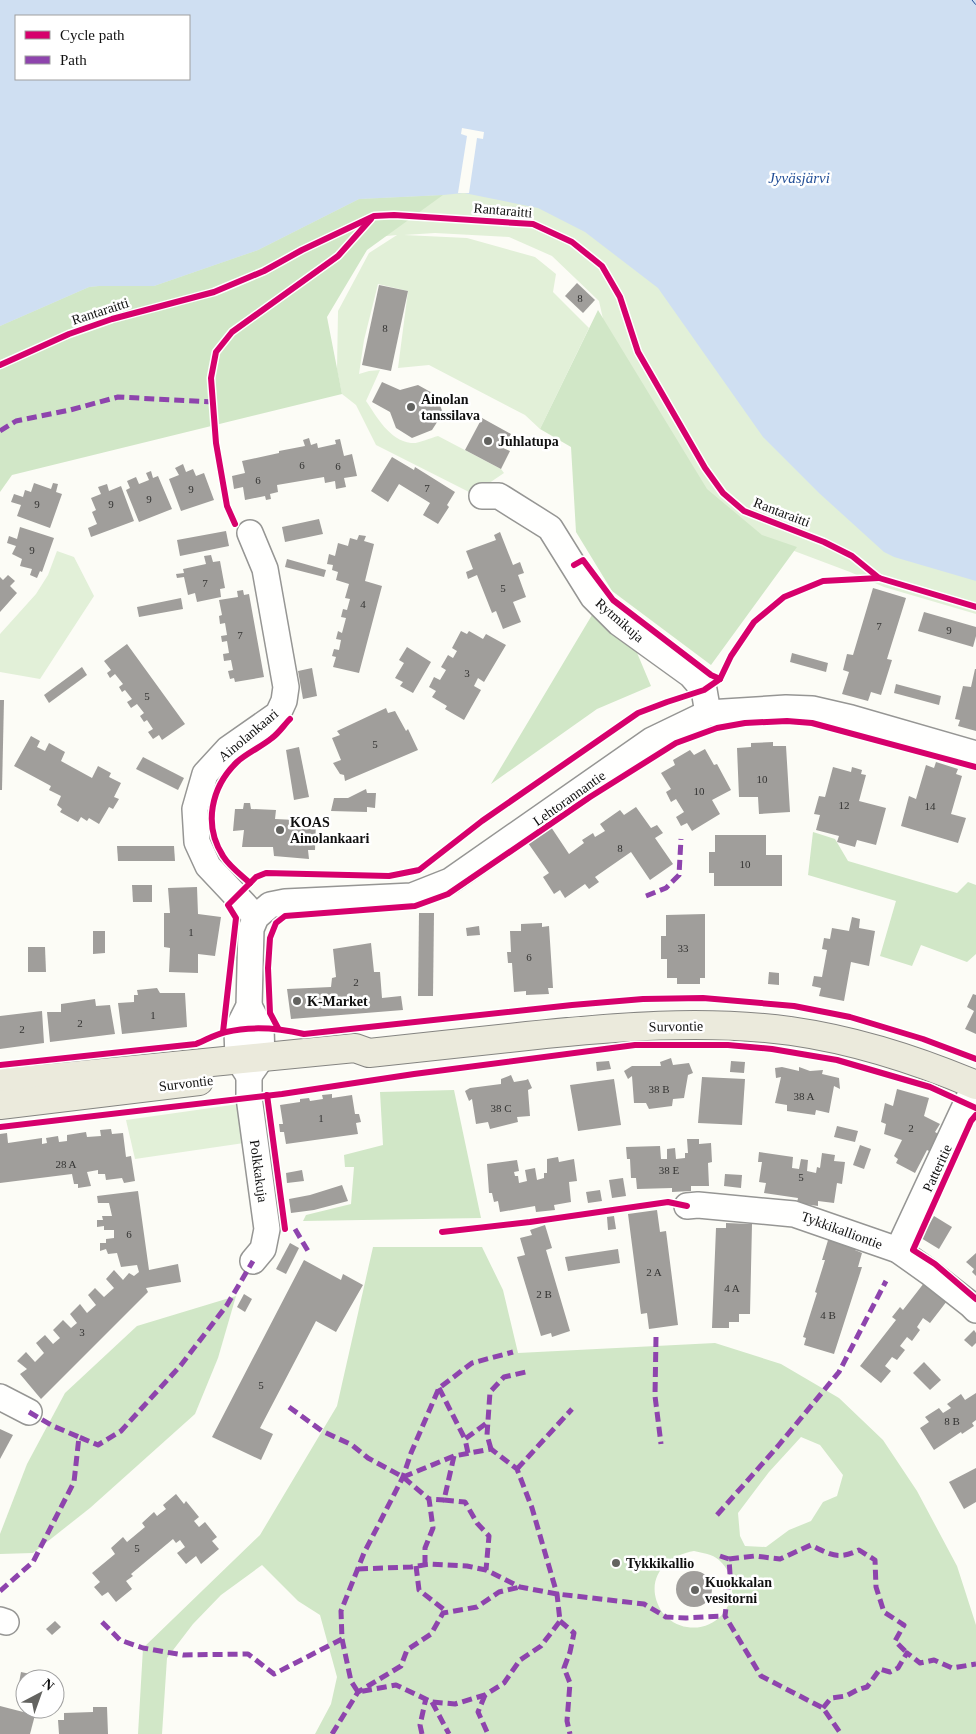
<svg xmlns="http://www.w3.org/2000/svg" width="976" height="1734" font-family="'Times New Roman',serif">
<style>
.green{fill:#e2f0d8}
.forest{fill:#d1e7c7;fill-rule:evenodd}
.water{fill:#cfdff2;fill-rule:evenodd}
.pier{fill:#fcfcf6}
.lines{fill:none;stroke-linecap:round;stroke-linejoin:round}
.ferry{stroke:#234f97;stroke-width:1;stroke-dasharray:6 5;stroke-linecap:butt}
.building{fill:#a09e9b}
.minor-casing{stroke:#969694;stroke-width:28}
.major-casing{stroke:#848481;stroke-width:30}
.minor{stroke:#fffffe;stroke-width:25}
.major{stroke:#ebeadc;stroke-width:28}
.quiet{stroke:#8e44ad;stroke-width:5;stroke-dasharray:10 5;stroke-linecap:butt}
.cycleway-casing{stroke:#fff;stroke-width:9}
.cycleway{stroke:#d6006c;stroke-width:6}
.poi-dot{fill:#636360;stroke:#fff;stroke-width:2}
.labels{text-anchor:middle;stroke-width:5;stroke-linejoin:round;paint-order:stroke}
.number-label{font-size:11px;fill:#343433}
.street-label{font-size:14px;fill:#101010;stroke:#fff}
.poi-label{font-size:14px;font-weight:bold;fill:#101010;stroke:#fff;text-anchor:start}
.water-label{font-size:15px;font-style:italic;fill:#234f97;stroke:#fff}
</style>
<rect width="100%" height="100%" fill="#fcfcf6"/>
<g class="green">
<path d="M503,99L976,509V614L884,587L850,572L765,540L720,516L609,346L599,301L552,256L509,237L435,233L404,235L467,238L535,257L556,274L553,292L589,328L540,429L525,415L429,365L398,368L408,291L378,284L364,340L359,374L369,371L380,370L366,401C377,417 389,440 411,443C418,444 430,438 438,436L501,469L504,473L473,494L376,445L356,405L342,394L337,370L338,311L369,253L397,235L366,238L0,400V277Z"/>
<path d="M57,551L74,557L94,596L40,679L0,672V634L36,594L48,575Z"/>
<path d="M239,1104L244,1143L135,1159L126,1120Z"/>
</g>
<g class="forest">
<path d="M443,195L367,250L327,317L342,394L12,475L0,492V326L89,287L99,286H154L258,250L359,199Z"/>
<path d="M598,310L707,489L762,535L797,547L711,665L612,591L576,532L571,447L540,429Z"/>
<path d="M592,615L635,648L651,686L597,709L491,784Z"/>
<path d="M813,832L835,839L848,861L957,893L968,882L976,885V954L967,962L921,945L912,966L880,956L896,901L808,875Z"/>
<path d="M454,1090L481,1218L303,1221L306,1215L351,1204L354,1167H345L344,1155L383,1145L380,1092Z"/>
<path d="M373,1247H482L503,1290L518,1353L715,1343L781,1364L839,1398L883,1440L917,1491L957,1566L976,1625V1734H315L331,1704L337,1677L320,1615L298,1601L262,1565L221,1595L193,1624L167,1658L162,1734H138L143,1648L260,1535L337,1406ZM801,1437L820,1445L843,1475L837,1496L823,1502L811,1521L789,1530L766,1547L745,1546L740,1536L738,1513L769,1472ZM694,1551C703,1553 712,1554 719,1560C748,1586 725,1633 687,1627C678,1626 668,1620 662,1612C643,1582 663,1556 694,1551Z"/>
<path d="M236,1296L218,1358L195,1414L90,1508L33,1553L0,1554V1534L27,1464L65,1393L137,1326Z"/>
</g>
<path class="water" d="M0,0H976V581L894,557L884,552L819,493L763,437L658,288L585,232L538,208L464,193L443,195L359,199L258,250L154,286H99L89,287L0,326ZM16,16H189V79H16Z"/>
<path class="pier" d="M462,128L484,132L483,139L477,138L469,193H458L467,136L461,134Z"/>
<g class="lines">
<path class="ferry" d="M972,0L976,5"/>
</g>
<g class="building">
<path d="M577,283L595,300L583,313L565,296Z"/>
<path d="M379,285L408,291L391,371L362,365Z"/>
<path d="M382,382L400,390L418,385L436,395L443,413L432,430L412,438L396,428L390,412L372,402Z"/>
<path d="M482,418L511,434L503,448L510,451L501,469L465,450Z"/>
<path d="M309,438L311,445L317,443L318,448L336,444L335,440L340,439L344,456L352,454L357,476L344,478L346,487L336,489L335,481L325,483L324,477L277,485L278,492L270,494L271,499L266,500L265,496L245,500L243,487L234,489L232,476L245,473L242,461L279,453V451L305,446L303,440Z"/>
<path d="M392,457L414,470L415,467L455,492L447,505L449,507L438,524L423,515L430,503L399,484L388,502L371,491Z"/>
<path d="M183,464L186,472L193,469L196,476L204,473L214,500L181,511L169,479L179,475L175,468Z"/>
<path d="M151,471L153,478L158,476L172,509L139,522L126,490L130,488L127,481L136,477L139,484L149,480L146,473Z"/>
<path d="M34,483L51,489L53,483L58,484L56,492L62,494L50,528L17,516L21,505L11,502L14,494L23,497L25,490L31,492Z"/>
<path d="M107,484L109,491L121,486L134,521L91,537L88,528L97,524L92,512L96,510L91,498L101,494L98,487Z"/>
<path d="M319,519L323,534L285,542L282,527Z"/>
<path d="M20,527L54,538L42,572L40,571L37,578L30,575L32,569L20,566L22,559L12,554L16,546L7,543L9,536L17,539Z"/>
<path d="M226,531L229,546L180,556L177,540Z"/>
<path d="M500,532L513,565L520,562L524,573L518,575L526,597L513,602L521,622L503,629L496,611L492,613L477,575L468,579L466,572L473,569L466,551L496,540L494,535Z"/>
<path d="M359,535L366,536L364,541L374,544L365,581L382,586L359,673L333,667L336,657L332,656L334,649L339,650L341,640L336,639L338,631L342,633L346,618L341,617L343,609L347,610L350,599L345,598L349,584L336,580L338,572L332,570L333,565L327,564L329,554L335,556L338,543L348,546L350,538L357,540Z"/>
<path d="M211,555L213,562L220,561L225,588L220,589L221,597L197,602L195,593L188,595L184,577L177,578L176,574L184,573L183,569L206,564L204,556Z"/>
<path d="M287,559L326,570L324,577L285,567Z"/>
<path d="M8,575L15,581L10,586L17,593L0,612V577L3,580Z"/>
<path d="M873,588L906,598L887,659L892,660L881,695L871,692L868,701L842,694L849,672L843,670L847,654L853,655Z"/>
<path d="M243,590L244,595L249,594L264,677L235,682L234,678L230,679L228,671L233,670L231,660L224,661L223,654L229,653L227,641L222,642L221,636L227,635L225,623L220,624L219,616L222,615L219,600L238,597L237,591Z"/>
<path d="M181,598L183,609L139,617L137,607Z"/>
<path d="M924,612L976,627V636L973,647L918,631Z"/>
<path d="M461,631L467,634L469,631L483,639L486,634L506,645L484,682L478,678L474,686L481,690L464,720L445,709L447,706L432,697L436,691L429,687L434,677L440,680L446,670L441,667L448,655L453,658L457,651L452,648Z"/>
<path d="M127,644L185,724L162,740L159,735L153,739L148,732L153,729L147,720L144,722L140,716L144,713L137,704L131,708L127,702L132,699L125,690L122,692L119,687L123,684L115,674L110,678L107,673L111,670L104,661Z"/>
<path d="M407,647L431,662L413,693L400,686L403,682L395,678L404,663L399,660Z"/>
<path d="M792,653L828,663L826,672L790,662Z"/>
<path d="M82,667L87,675L49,703L44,695Z"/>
<path d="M312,668L317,696L303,699L298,671Z"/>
<path d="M975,669H976V731L958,726L960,720L955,719L963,686L971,687Z"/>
<path d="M896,684L941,696L939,705L894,693Z"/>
<path d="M0,700H4L2,790H0Z"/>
<path d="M386,708L388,713L395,711L406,731L408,729L418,750L345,781L344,775L340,774L333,763L341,760L332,738L340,735L337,731Z"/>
<path d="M31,736L40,741L37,747L45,751L49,743L65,752L61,761L92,778L98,766L111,773L109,777L121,783L114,797L119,799L113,809L109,807L99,824L89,818L87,821L81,817L78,822L60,812L62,809L57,805L61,796L49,790L51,786L14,766Z"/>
<path d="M773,742V746H786L790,812L759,814L758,797H739L737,748L751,747V743Z"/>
<path d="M299,747L309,797L294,800L286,750Z"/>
<path d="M705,749L714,765L717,764L731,790L712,800L720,814L692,831L687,823L681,826L676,817L684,812L676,799L671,802L666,792L671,789L661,773L675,765L673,760L690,750L694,755Z"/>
<path d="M143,757L184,778L178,790L136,769Z"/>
<path d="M936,762L958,769L956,774L962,776L951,814L966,818L958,843L901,826L909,796L916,799L926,765L934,768Z"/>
<path d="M833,767L851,772L852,767L862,770L861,774L866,775L859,801L886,808L876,845L857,840L855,847L837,842L839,836L816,830L820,815L814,814L819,796L825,797Z"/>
<path d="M366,789L367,793H376L375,808L367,807V812L331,811L334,798H348Z"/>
<path d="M244,803H250L251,809L276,810L275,819L316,821L315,850H308L309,859L274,856L273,847H242L244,830L233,831L235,809H243Z"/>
<path d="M636,807L651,828L657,825L663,833L655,838L673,864L650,880L631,852L595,877L599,882L589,889L585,884L565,898L560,890L554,894L543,877L549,873L528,843L551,827L569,854L584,843L582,840L593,833L595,837L605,831L600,824L620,810L624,815Z"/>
<path d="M715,835H766V855H782V886H714V873H709V852H715Z"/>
<path d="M117,846H174L175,861H118Z"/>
<path d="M132,885H152V902H133Z"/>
<path d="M197,887L198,914L221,917L215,956L198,954V973L169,972L170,948L164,947V913H170L168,888Z"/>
<path d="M419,913H434L433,996H418Z"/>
<path d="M705,914V978H700V984H677V978H667V959H661V936H666V915Z"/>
<path d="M852,917L860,919L859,928L875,931L869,966L851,962L844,1001L819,996L821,988L812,986L814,976L822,977L827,950L822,949L824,938L830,939L832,928L849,931Z"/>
<path d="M542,923V927L549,926L553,988H548L549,994L526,995V991L514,992L512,963H508L507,952H511L510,931H521V924Z"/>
<path d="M479,926L480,935L467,936L466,928Z"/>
<path d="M93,931H105V953L93,954Z"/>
<path d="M371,943L374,972H380L382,998L401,996L403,1010L291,1019L287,989L331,987L332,978L336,977L333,949Z"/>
<path d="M28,947H45L46,972H28Z"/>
<path d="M769,972L779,973V985L768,984Z"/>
<path d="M157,988L160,993H185L187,1027L122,1034L118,1003L134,1002V995H138L137,990Z"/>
<path d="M973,994L976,995V1034L965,1029L974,1011L967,1007Z"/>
<path d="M95,999L96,1006L110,1005L115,1034L50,1042L47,1012H61V1004Z"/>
<path d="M42,1011L44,1043L0,1049V1016Z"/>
<path d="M671,1058L673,1065L689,1063L693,1073L688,1075L684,1098L673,1099L672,1106L649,1109L646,1103H634L632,1076L628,1079L624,1071L632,1066H661L660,1062Z"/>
<path d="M609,1061L611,1069L597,1071L596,1062Z"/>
<path d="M731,1061L745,1062L744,1073L730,1072Z"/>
<path d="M782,1067L799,1071V1067L810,1071L823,1070L822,1074L839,1078L840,1089L834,1086L829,1113L816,1110L815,1115L787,1111V1105L775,1103L781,1077L776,1078L775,1068Z"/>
<path d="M511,1075L514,1082L526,1080L528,1079L532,1088L528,1090L530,1116L517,1117L518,1122L490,1129L488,1122L476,1124L472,1099L469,1101L465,1091L470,1088L501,1084V1079Z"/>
<path d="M702,1077L745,1079L742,1125L698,1123Z"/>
<path d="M614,1079L621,1125L578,1131L570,1085Z"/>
<path d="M897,1089L929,1098L924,1116L940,1124L935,1132L940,1135L931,1152L927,1150L915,1173L896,1163L898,1159L894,1156L902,1140L884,1134L886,1124L881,1122L885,1103L893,1106Z"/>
<path d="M332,1094V1098L352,1095L355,1114H359L361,1122L356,1123L358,1134L286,1144L284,1132H280L279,1124H283L280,1105L300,1102V1099L309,1098L310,1101L323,1099L322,1095Z"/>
<path d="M837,1126L858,1131L855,1142L834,1137Z"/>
<path d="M111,1129L112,1134L123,1133L126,1157L131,1156L135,1181L124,1183L122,1178L106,1180L105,1174H98V1170L87,1172L91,1186L78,1188V1184H74L72,1174L0,1183V1134L7,1133L8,1143L42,1138V1144L47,1143L46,1138L58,1136L59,1142L67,1141V1135L86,1132L87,1137L101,1136L100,1130Z"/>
<path d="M687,1139H699V1144L711,1143L712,1162L708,1163L709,1186H691V1191L672,1192V1188L637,1189L636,1178H631L630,1159H627L626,1147L660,1146L661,1159H667V1149L675,1148L676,1159L685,1158V1153H688Z"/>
<path d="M860,1145L871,1149L864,1169L853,1165Z"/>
<path d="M759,1152L793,1157L792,1168L799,1169L801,1159L808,1160L807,1171L816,1173L817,1167L820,1168L822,1153L835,1155L834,1161L845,1162L842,1184L837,1183L834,1203L818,1201V1206L797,1203L798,1198L764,1193L766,1183L759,1182L762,1162H758Z"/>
<path d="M558,1157L559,1162L574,1159L577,1181L569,1182L571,1202L554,1205L555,1210L536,1212L535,1206L500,1212L498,1201L494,1202L492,1193H489L487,1164L517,1160L519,1171L514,1172L515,1176H518L519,1183L527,1181L525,1170L535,1168L537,1180L544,1178V1173H547V1159Z"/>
<path d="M302,1170L304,1181L287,1183L286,1173Z"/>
<path d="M725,1174L742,1175L741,1188L724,1186Z"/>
<path d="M623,1178L626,1196L612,1198L609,1180Z"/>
<path d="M342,1185L348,1201L314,1210L291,1213L289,1199L310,1195Z"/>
<path d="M600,1190L602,1201L588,1203L586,1192Z"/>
<path d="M138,1191L149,1270L178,1264L181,1282L146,1288L148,1292L41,1399L20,1374L27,1369L17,1361L26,1352L35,1362L44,1353L36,1343L45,1335L53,1344L60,1338L53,1330L63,1320L71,1328L77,1323L70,1314L80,1304L87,1313L96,1305L88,1295L95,1288L104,1297L114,1288L106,1279L114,1270L123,1280L129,1273L134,1276L139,1272L137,1265L121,1267L117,1253L108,1254L106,1249L100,1251V1243H106V1239L114,1238V1230H104V1226L97,1227V1220H103L102,1216H112L109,1203H98L97,1196Z"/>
<path d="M657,1210L660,1232L666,1231L678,1325L649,1329L647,1313L641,1314L628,1214Z"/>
<path d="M614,1216L616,1229L608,1230L607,1217Z"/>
<path d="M934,1216L952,1227L939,1249L921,1238Z"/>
<path d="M726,1223L752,1224L750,1314H739V1322H729V1328H712L716,1228H726Z"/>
<path d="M545,1225L552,1248L546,1250L570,1331L552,1337L551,1333L541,1336L517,1257L525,1255L520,1238L532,1235L530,1230Z"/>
<path d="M829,1237L857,1243L855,1250L862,1253L858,1267H862L834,1354L804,1345L806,1338L803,1337L817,1293L815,1292L825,1260H822Z"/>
<path d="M290,1243L299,1248L286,1274L276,1269Z"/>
<path d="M618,1249L620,1263L568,1271L565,1257Z"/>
<path d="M976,1253V1276L972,1272L974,1269L966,1262Z"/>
<path d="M304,1260L341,1280L343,1274L363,1285L336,1332L316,1321L260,1428L273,1434L261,1460L212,1437Z"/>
<path d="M924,1283L947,1301L930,1323L923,1318L917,1327L920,1330L912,1341L907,1337L900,1346L905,1350L897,1360L892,1357L885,1366L891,1371L881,1383L860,1366L896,1320L892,1317L900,1307L903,1310Z"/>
<path d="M244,1294L252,1299L245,1312L237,1307Z"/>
<path d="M974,1330L976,1333V1343L972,1347L964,1340Z"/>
<path d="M924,1362L941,1380L930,1390L913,1373Z"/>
<path d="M976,1393V1420L972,1423L974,1426L962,1434L961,1432L934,1450L920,1428L929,1422L925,1417L939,1408L943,1413L951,1408L947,1404L961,1394L965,1400Z"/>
<path d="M0,1429L13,1435L0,1459Z"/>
<path d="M976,1468V1502L964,1509L949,1482Z"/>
<path d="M176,1494L184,1504L186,1501L199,1517L194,1521L199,1527L205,1522L217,1537L212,1541L219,1549L201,1564L196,1556L186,1564L177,1553L185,1547L180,1540L176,1543L173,1539L131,1574L133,1576L126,1581L132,1589L116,1602L108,1592L102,1596L94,1587L100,1582L92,1573L115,1554L111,1548L123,1537L127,1542L145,1527L142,1523L154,1512L157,1516L166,1509L163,1505Z"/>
<circle cx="694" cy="1589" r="18"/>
<path d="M55,1621L61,1627L52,1635L46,1629Z"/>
<path d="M21,1672L30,1674L28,1679H25V1689L18,1688Z"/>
<path d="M0,1706L35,1715L30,1734H0Z"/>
<path d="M93,1707H107L108,1734H59L58,1720H64V1713L93,1712Z"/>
</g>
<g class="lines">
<g class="minor-casing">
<g id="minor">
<path d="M482,496H499L550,528L593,597L619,623L691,675L704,690L708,713"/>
<path d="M250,533L265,569L286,687L284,701L278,714L228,749L205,774L195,809L197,842L208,866L256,917"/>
<path d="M249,1006L261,1029L262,1057L250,1074"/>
<path d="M249,1076L238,1059L237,1030L249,1006L251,929L256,917L270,905L285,902L412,896L450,881L652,740L708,713L786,708L812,709L851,718L976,754"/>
<path d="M249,1076V1097L267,1229L263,1249L253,1261"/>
<path d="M687,1206L698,1205L794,1214L898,1250L929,1272L971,1305L976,1310"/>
<path d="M898,1250L975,1085"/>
<path d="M0,1397L29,1412"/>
<path d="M0,1620L6,1622"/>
</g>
</g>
<g class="major-casing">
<g id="major">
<path d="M0,1083L355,1048L369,1053C422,1047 474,1042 527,1036C615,1027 703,1019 791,1031C854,1040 917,1060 976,1085"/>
<path d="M0,1105L199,1081"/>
</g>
</g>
<use href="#minor" class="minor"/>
<use href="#major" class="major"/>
<g class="quiet">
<path d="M0,431L16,421L70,410L118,397L213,402"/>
<path d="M646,896L666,888L679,875L681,839"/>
<path d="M295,1229L308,1251"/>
<path d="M656,1337L655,1396L661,1444"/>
<path d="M439,1388L465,1439"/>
<path d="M289,1407L322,1431L352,1445L368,1458L403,1477L429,1499"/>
<path d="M29,1412L53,1426L79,1437"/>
<path d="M491,1449L487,1435L490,1392L504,1377L526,1372"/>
<path d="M468,1453L465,1439L488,1422"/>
<path d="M454,1456L444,1500L465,1502L477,1523L489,1536L486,1570"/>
<path d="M517,1469L572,1409"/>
<path d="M403,1477L454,1456L491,1449L517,1469L532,1508L557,1594L560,1621L541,1646L520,1660L504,1683L485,1695L455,1704L432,1702L396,1685L358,1692L351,1681L342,1639L341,1611L364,1553L403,1477L411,1453L439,1388L472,1363L513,1352"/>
<path d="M717,1515L778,1446L839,1372L886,1281"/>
<path d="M720,1556L729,1559L730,1574L725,1616L761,1676L823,1708L841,1734"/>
<path d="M729,1559L755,1556L780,1559L811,1545C831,1555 838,1560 859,1550L875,1560L876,1587L884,1612L904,1625L895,1641L907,1653"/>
<path d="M425,1565V1548L433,1528L429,1499L444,1500"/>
<path d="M416,1566L419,1590L447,1612"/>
<path d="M358,1569L411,1567L430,1564L467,1566L486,1570L520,1587L557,1594L644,1604L666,1617L686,1618L725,1616"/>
<path d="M0,1591L33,1562L74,1482L79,1437L98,1445L121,1431L181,1365L227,1305L253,1261"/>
<path d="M560,1621L574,1633L570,1652L564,1668L570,1683L567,1721L570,1734"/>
<path d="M102,1622L120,1640L143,1648L183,1655L248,1654L274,1674L342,1639"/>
<path d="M485,1695L478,1712L488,1734"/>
<path d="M432,1702L449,1734"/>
<path d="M823,1708L831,1698L846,1696L857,1690L867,1687L880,1669L890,1672L898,1668L907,1653L920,1663L934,1660L952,1668L976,1664"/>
<path d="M332,1734L358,1692L401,1666L407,1650L431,1634L443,1613L477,1607L499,1592L520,1587"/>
<path d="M422,1734L420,1725L426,1698"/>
</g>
<g class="cycleway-casing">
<g id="cycleway">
<path d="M0,365L69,334L112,319L214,292L264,271L302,250L374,216L394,215L533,224L572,242L602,266L620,297L638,352L705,468L723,493L744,511L824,542L852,556L879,578L976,607"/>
<path d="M235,524L227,506L216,443L211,378L216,352L232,332L338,256L371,219"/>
<path d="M574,565L583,560L613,600L711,675L720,679"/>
<path d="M250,883C241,875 229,866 223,856C203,825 211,787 237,762C247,753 261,747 272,738C279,733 284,725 290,719"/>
<path d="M278,1028L270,1013L268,968L270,938L276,923L285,916L415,906L448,894L590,797L676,743L717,728L745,723L787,721L812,723L976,767"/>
<path d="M223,1032L236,918L228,905L256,877L266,873L389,876L419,870L482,821L638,713L667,702L704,690L720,679L731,656L754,622L784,597L823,581L879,578"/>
<path d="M0,1065L196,1044C206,1040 216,1034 226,1032C251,1026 278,1028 304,1034L572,1005L643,999L703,998L794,1006L850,1017L923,1039L976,1059"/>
<path d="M267,1095L285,1229"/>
<path d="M976,1115L971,1121L913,1250L935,1264L976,1299"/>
<path d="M0,1127L282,1094L414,1074L635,1045H728L772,1049L837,1060L930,1087L976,1108"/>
<path d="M442,1232L530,1222L668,1202L687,1206"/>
</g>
</g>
<use href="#cycleway" class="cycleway"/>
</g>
<g class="poi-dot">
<circle cx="411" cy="407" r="5"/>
<circle cx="488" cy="441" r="5"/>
<circle cx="280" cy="830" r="5"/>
<circle cx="297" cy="1001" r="5"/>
<circle cx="616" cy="1563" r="5"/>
<circle cx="695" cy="1590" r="5"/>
</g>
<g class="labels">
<g class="number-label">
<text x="580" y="302">8</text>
<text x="385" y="332">8</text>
<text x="302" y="469">6</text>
<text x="338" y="470">6</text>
<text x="258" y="484">6</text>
<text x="427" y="492">7</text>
<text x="191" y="493">9</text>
<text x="149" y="503">9</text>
<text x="37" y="508">9</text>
<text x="111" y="508">9</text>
<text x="32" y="554">9</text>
<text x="205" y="587">7</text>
<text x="503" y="592">5</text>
<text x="363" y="608">4</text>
<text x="879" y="630">7</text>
<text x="949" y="634">9</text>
<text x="240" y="639">7</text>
<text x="467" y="677">3</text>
<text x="147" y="700">5</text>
<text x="375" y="748">5</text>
<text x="762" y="783">10</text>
<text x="699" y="795">10</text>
<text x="844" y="809">12</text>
<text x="930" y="810">14</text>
<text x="620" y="852">8</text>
<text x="745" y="868">10</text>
<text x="191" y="936">1</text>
<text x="683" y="952">33</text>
<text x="529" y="961">6</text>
<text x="356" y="986">2</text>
<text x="153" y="1019">1</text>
<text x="80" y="1027">2</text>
<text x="22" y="1033">2</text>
<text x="659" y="1093">38 B</text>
<text x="804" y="1100">38 A</text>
<text x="501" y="1112">38 C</text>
<text x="321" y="1122">1</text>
<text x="911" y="1132">2</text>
<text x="66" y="1168">28 A</text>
<text x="669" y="1174">38 E</text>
<text x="801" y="1181">5</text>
<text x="129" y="1238">6</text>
<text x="654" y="1276">2 A</text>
<text x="732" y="1292">4 A</text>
<text x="544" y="1298">2 B</text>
<text x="828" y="1319">4 B</text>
<text x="82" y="1336">3</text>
<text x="261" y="1389">5</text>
<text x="952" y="1425">8 B</text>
<text x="137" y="1552">5</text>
</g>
<g class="street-label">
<text transform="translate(503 210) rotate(5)" y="5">Rantaraitti</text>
<text transform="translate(100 311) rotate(-18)" y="5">Rantaraitti</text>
<text transform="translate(782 512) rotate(21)" y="5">Rantaraitti</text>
<text transform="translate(620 620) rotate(41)" y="5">Rytmikuja</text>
<text transform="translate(248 735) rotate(-40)" y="5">Ainolankaari</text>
<text transform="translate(569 798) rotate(-35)" y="5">Lehtorannantie</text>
<text transform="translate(676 1026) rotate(-1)" y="5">Survontie</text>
<text transform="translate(186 1083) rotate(-7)" y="5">Survontie</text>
<text transform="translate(937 1168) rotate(-65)" y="5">Patteritie</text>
<text transform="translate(259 1171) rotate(82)" y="5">Polkkakuja</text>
<text transform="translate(842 1230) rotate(20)" y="5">Tykkikalliontie</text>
</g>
<g class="poi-label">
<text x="421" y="404">Ainolan<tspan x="421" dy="16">tanssilava</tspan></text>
<text x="498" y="446">Juhlatupa</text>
<text x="290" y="827">KOAS<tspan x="290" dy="16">Ainolankaari</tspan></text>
<text x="307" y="1006">K-Market</text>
<text x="626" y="1568">Tykkikallio</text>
<text x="705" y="1587">Kuokkalan<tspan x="705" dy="16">vesitorni</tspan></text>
</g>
<g class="water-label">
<text x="799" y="183">Jyväsjärvi</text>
</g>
</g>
<rect x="15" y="15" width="175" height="65" fill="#ffffff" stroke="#9f9f9f"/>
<rect x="25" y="31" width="25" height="8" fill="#d6006c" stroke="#9f9f9f"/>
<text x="60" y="40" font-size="15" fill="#101010">Cycle path</text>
<rect x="25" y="56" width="25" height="8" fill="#8e44ad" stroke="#9f9f9f"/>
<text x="60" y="65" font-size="15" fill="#101010">Path</text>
<g transform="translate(40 1694) rotate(41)"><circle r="24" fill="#ffffff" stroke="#9f9f9f"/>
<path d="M0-4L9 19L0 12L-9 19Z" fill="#636360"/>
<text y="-8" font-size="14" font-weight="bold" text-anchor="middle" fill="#101010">N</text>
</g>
</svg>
